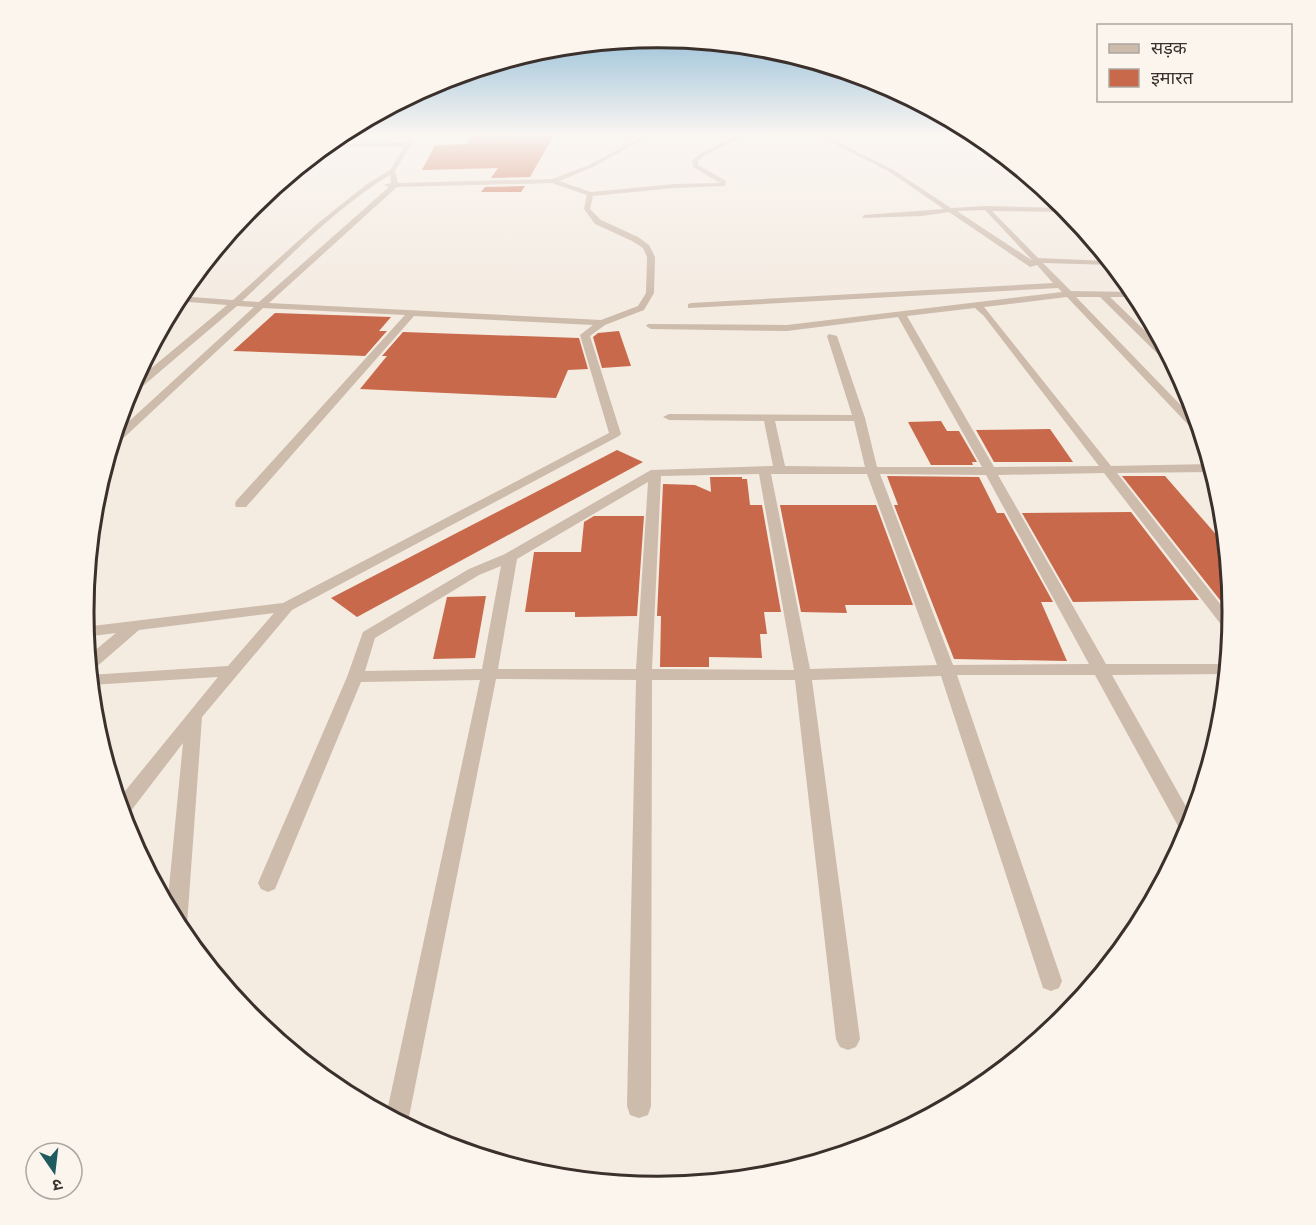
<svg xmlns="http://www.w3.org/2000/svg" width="1316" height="1225" font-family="Signika,'Noto Sans Devanagari',sans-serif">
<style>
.building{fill:#c8694b}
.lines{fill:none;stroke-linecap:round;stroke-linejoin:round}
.minor{fill:#cdbbac;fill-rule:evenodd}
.rim{fill:none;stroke:#3b302b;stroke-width:3}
</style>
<rect width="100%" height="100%" fill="#f4ebe1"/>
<g class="building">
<path d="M470,135H554L530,177L491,178L498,168L422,170L435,145L467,144Z"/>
<path d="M525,186L521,192H481L485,187Z"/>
<path d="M275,313L391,317L379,331H387L365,356L233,351Z"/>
<path d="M619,331L631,366L602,368L593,337L598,333Z"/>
<path d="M403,332L579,338L588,369L568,370L556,398L360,389L387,356H382Z"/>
<path d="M941,421L947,431H959L977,462H972L973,465H931L908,422Z"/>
<path d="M1050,429L1073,462H994L976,430Z"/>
<path d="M617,450L643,462L357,617L331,598Z"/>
<path d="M887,476L979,477L997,513H1004L1053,602H1041L1067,661L954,659L894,505H898Z"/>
<path d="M1122,476H1165L1227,547L1232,600H1220Z"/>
<path d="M710,477H742V479H747L750,505H762L781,612H764L767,634H760L762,658L709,657V667H660L661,616H657L663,484L695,485L711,492Z"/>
<path d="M780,505H876L913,605H845L847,613L801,612Z"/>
<path d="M1131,512L1199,600L1073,602L1022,513Z"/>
<path d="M594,516H644L637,616L575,617V612H525L534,552H581L584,522Z"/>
<path d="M486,596L475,658L433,659L447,597Z"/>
</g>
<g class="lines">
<g class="minor">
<path d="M409,135H414L411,145L395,171L398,183L552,179L589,165L645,135H651L593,167L559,181L591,192L674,184L720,183L693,167L692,161L701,153L739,135H746L705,155L698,161V165L726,181L725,186L674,188L593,196L590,209L601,220L638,237L649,245L655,257L654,293L644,310L605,325L590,336L621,434L619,436L292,610L202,717L187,925L181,933L167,908L183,743L127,816L122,818L117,801L218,677L90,685L89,675L228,666L274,613L139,630L94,669L89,670L87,657L116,633L85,637L84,627L283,603L609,433L580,335L593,325L414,316L246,507H236L235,504L236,501L405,315L263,308L115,446L110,447L114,435L254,307L237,306L130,397L125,398L130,386L227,305L176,301L178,296L233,300L317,224L367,184L390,170L404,147H323L327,144L406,143ZM390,175L391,183L384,185L389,187L259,302L242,301C289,258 335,208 390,175ZM552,183L587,195L584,209L595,224L632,241L643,248L647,257L646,293L638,306L601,320L269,303L397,187Z"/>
<path d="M817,135H823L892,169L951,208L986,206L1061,208L991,153L996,152L1069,212L992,211L1038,258L1109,261L1113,265L1043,263L1071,291L1136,292L1138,297H1110L1168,353L1176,368L1171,367L1100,297H1076L1198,423L1202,435L1197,434L1067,297L984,307L1111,466L1211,464L1212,472L1117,473L1232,619L1231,633L1226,631L1104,473L998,475L1106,664H1228L1227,674L1112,675L1193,819L1187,837L1183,835L1095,675H957L1062,981L1059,988L1051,991L1043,988L941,676L812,680L860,1039L856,1047L848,1050L840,1047L836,1039L795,680H652L651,1106L648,1115L639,1118L630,1115L627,1106L636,680L496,679L407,1127L386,1116L480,680L361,682L275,889L268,892L261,889L258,883L347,677L363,632L469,569L505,554L651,470L773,466L764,421L669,420L663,417L669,414L852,415L827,336L829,334L837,336L865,418L877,467H982L898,317L787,331L651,329L646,326L648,324L787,325L1062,292L1058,288L688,308V304L691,303L1053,283L1037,265L1030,267L949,212L922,216L862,218L864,215L944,209L888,171ZM985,210L1033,261L957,211ZM975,308L984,316L1099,466L994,467L907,316ZM775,421H854L865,467L785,466ZM759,474L794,670L652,669L661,476ZM771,474H867L937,665L810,669ZM880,474L986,475L1089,664L953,665ZM648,482L636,669H498L517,559ZM501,566L482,669L365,671L375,638L479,575Z"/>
</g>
</g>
<linearGradient id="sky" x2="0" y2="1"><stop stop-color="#7eb2d2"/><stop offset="0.44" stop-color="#faf6f2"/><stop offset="1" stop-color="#faf6f2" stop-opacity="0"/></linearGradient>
<rect width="1316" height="306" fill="url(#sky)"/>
<path d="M0 0H1316V1225H0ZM94 612a564 564 0 1 1 1128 0a564 564 0 1 1-1128 0Z" fill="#fbf5ee" fill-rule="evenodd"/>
<path class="rim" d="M94 612a564 564 0 1 1 1128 0a564 564 0 1 1-1128 0Z"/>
<rect x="1097" y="24" width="195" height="78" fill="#fbf5ee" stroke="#aea6a0" stroke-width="1.5"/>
<rect x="1109" y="44" width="30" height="9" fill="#cdbbac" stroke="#aea6a0" stroke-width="1.5"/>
<text x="1151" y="54" font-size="18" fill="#3b302b">सड़क</text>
<rect x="1109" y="69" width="30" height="18" fill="#c8694b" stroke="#aea6a0" stroke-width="1.5"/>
<text x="1151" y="84" font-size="18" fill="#3b302b">इमारत</text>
<g transform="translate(54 1171) rotate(166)"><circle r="28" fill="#fbf5ee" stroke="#aea6a0" stroke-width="1.5"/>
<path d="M0-4.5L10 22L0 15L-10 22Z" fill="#1f5a5e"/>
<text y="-9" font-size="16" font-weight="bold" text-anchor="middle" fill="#3b302b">उ</text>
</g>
</svg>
